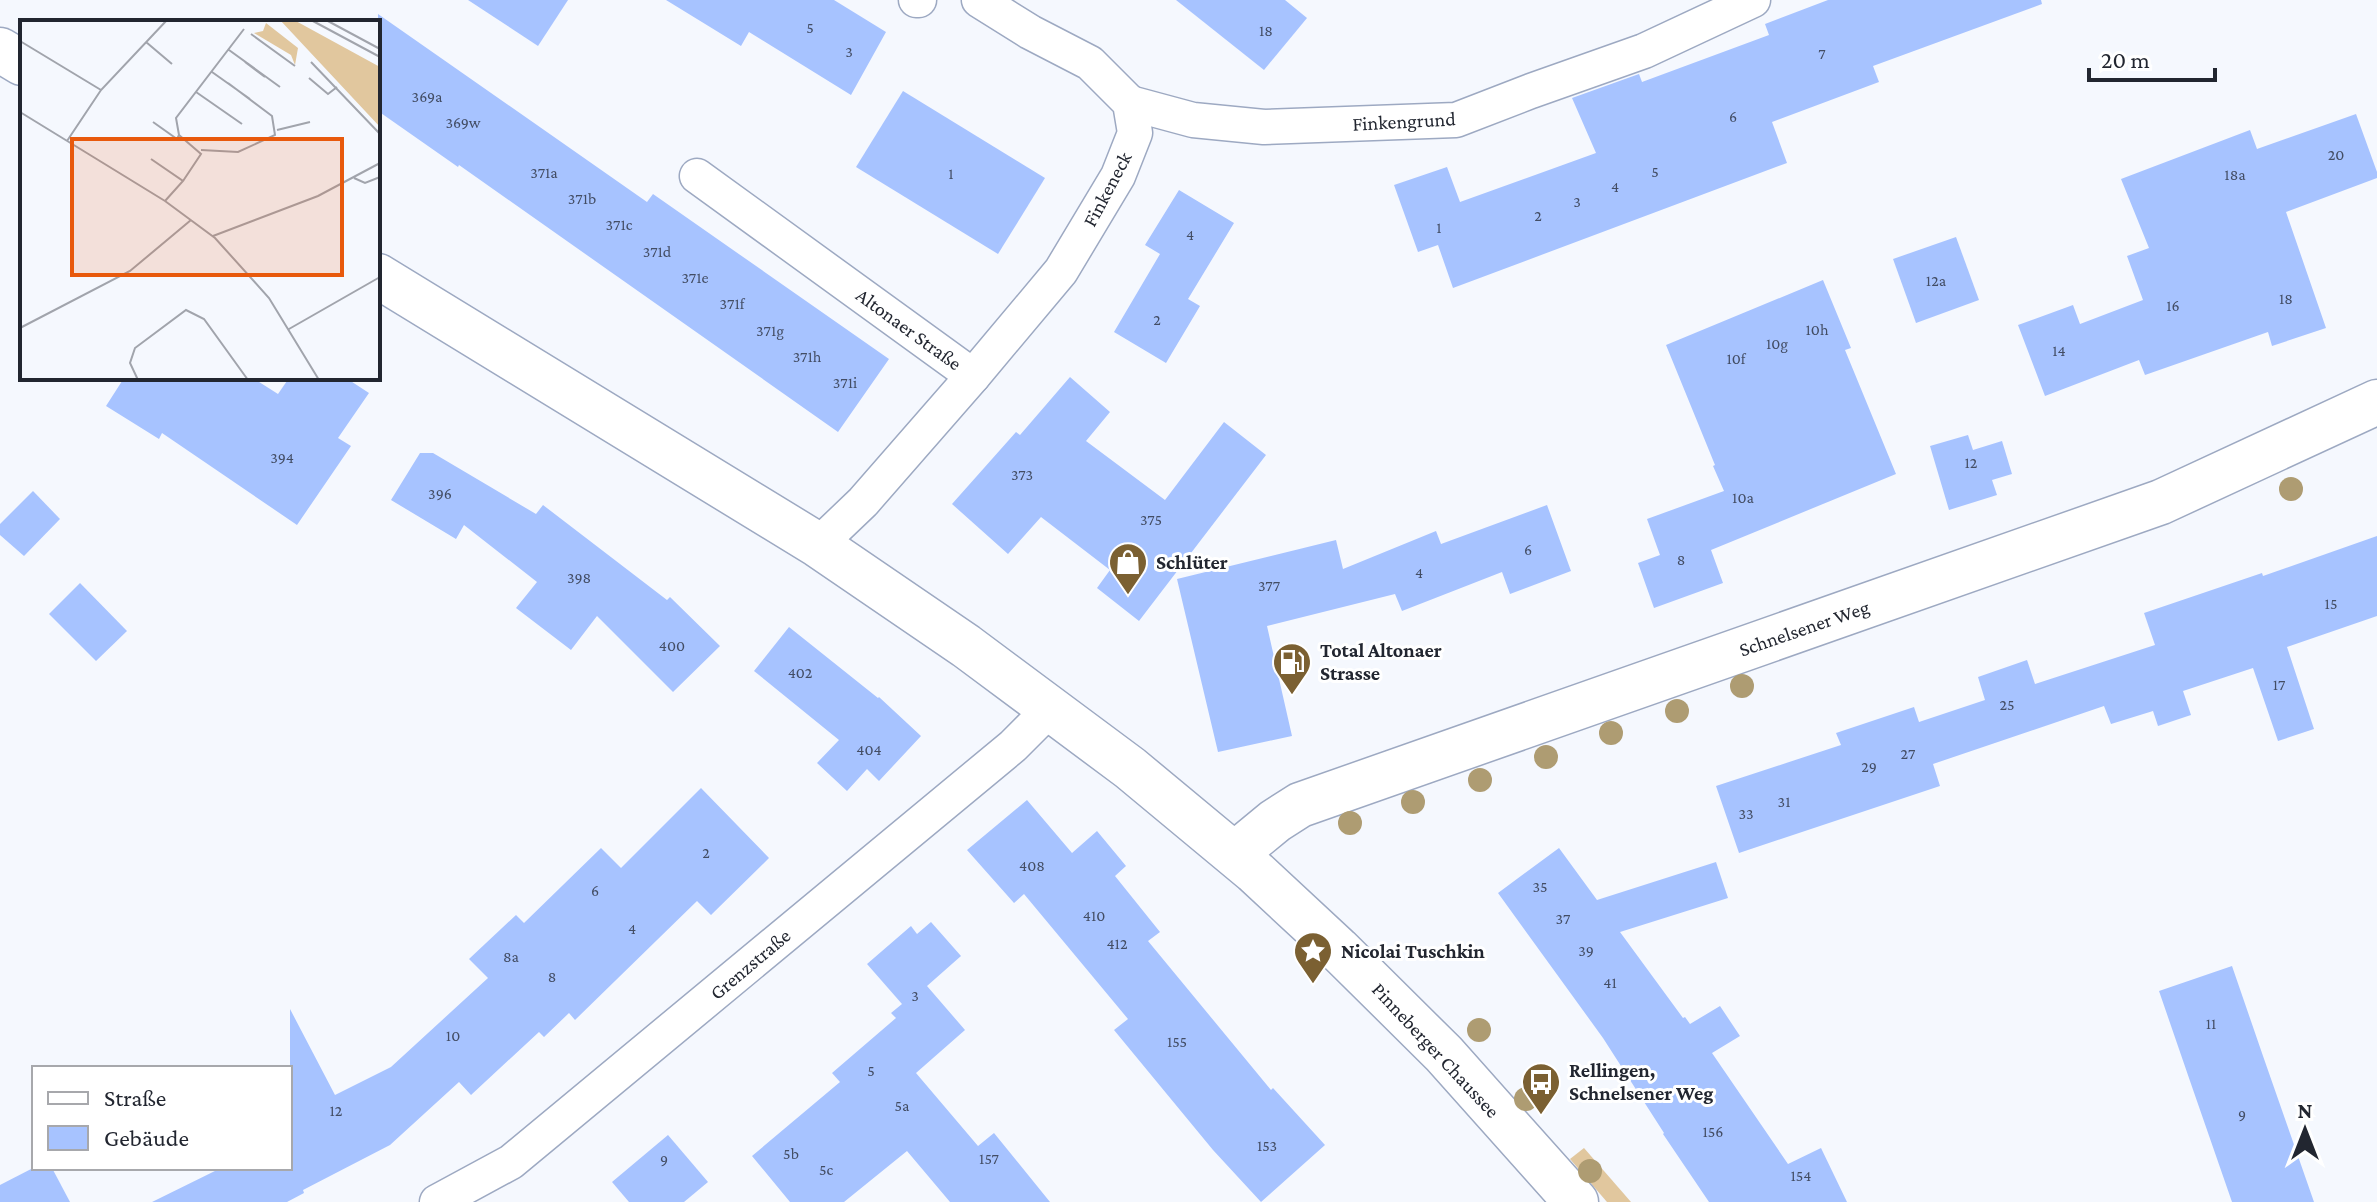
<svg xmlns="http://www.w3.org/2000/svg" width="2377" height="1202" font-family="'Crimson Pro',serif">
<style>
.green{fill:#e1c79e}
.building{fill:#a7c3ff}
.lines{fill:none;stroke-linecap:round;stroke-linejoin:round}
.street-casing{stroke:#9da9c2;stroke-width:37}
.secondary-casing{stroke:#9da9c2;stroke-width:47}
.street{stroke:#fff;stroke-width:34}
.secondary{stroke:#fff;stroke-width:44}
.tree{fill:#ae9c72}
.labels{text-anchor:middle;stroke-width:6;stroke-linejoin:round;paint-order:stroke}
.number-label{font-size:16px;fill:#434d64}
.street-label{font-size:20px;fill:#222630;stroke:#fff}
.poi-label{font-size:20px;font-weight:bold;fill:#222630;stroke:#fff;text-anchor:start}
.inset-road{fill:none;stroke:#a1a4ac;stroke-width:2}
.view{fill:#e8590c;fill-opacity:0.15;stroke:#e8590c;stroke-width:4}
.inset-edge{fill:none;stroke:#222630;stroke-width:4}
</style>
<rect width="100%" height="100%" fill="#f5f8fe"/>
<path class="green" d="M1584,1148L1631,1202H1607L1570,1159Z"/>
<g class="building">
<path d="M468,0H568L538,46Z"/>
<path d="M666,0H834L886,32L851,95L749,32L741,46Z"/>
<path d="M1176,0H1285L1307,18L1264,70Z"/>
<path d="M1828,0H2041L2042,4L1873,66L1879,82L1772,122L1787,163L1453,288L1438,245L1418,252L1394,185L1447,167L1460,202L1596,153L1572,98L1639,74L1642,82L1769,35L1765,24Z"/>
<path d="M378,14L647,202L653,194L889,359L838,432L459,165L458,167L378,111Z"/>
<path d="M903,91L1045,178L998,254L856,167Z"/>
<path d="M2356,114L2377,172V178L2286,212L2326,328L2272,346L2268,332L2145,375L2139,360L2045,396L2018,325L2073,305L2080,324L2143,300L2127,256L2149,248L2121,179L2250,130L2257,149Z"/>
<path d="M1179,190L1234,223L1188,299L1200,306L1166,363L1114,332L1160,254L1145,245Z"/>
<path d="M1956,237L1979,300L1916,323L1893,259Z"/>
<path d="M1823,280L1851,348L1845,350L1896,474L1711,550L1723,583L1654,608L1638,563L1660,555L1647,519L1724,491L1713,466L1715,465L1666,345Z"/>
<path d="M1070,377L1110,412L1086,441L1165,500L1224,422L1266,455L1139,621L1097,588L1110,570L1041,517L1008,554L952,504L1016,432L1020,435Z"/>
<path d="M124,378H253L278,394L289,378H346L369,393L338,438L351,446L297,525L162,433L159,439L106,406Z"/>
<path d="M1968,435L1973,450L2002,441L2012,474L1992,480L1997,495L1949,510L1930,446Z"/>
<path d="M420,453H433L536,514L543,505L667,600L670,597L720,646L673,692L597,616L571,650L516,608L537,582L464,525L456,539L391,500Z"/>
<path d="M33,491L60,519L24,556L0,535V524Z"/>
<path d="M1547,505L1571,571L1510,594L1502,572L1402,611L1395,594L1267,626L1292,736L1218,752L1177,579L1336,540L1343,569L1436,531L1441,544Z"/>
<path d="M2377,536V616L2287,647L2314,729L2278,741L2253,668L2183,691L2191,715L2158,726L2153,711L2111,724L2104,706L1933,764L1940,786L1739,853L1716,786L1841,745L1836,733L1914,707L1919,722L1985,700L1978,677L2027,660L2035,684L2155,645L2144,613L2262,573L2263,576Z"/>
<path d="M80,583L127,631L96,661L49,614Z"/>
<path d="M789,627L878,698L879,697L921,736L879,781L867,769L847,791L817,763L839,740L754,671Z"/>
<path d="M701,788L769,858L711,915L697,901L575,1020L569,1013L544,1037L539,1032L471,1095L459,1082L390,1145L303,1190L304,1193L287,1202H152L221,1168H290V1009L335,1095L391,1067L488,978L469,959L516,915L524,923L601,848L621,868Z"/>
<path d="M1027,800L1072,853L1097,831L1126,866L1115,876L1160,932L1148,941L1271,1090L1273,1088L1325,1145L1261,1202L1213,1150L1114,1030L1128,1019L1024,894L1014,903L967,850Z"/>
<path d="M1559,848L1597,900L1716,862L1728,898L1620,932L1683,1018L1685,1017L1690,1024L1720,1006L1740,1036L1712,1053L1788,1164L1821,1148L1847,1202H1709L1663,1134L1664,1133L1603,1038L1498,893Z"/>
<path d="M931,922L961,956L927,986L965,1030L916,1073L978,1146L994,1133L1050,1202H950L907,1151L844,1202H790L752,1156L840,1082L832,1073L896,1018L891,1013L902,1004L867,964L911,926L917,934Z"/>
<path d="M2232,966L2263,1056L2314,1202H2232L2190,1081L2159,991Z"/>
<path d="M668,1135L708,1182L684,1202H629L612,1182Z"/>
<path d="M33,1168H52L70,1202H0V1185Z"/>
</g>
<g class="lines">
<g class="street-casing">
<g id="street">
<path d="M916,0H919"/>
<path d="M1130,103L1193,120L1264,127L1456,120L1531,91L1644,51L1753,0"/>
<path d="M697,176L973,376L863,502L818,545"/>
<path d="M973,376L1061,271L1118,176L1135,133L1130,103L1090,63L1030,32L979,0"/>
<path d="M437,1202L511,1162L1013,746L1051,708"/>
</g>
</g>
<g class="secondary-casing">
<g id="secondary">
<path d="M0,50L22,63"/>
<path d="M378,276L818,545L966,646L1130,768L1254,871L1338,949L1444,1054L1576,1202"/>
<path d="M1235,854L1275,821L1300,805L2161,502L2377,402"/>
</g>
</g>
<use href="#street" class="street"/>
<use href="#secondary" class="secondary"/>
</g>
<g class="tree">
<circle cx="2291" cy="489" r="12"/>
<circle cx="1742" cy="686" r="12"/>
<circle cx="1677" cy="711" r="12"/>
<circle cx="1611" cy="733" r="12"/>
<circle cx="1546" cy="757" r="12"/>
<circle cx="1480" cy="780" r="12"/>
<circle cx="1413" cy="802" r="12"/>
<circle cx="1350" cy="823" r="12"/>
<circle cx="1479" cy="1030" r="12"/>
<circle cx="1526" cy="1099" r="12"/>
<circle cx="1590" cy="1171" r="12"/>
</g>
<defs>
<g id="shop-pin" transform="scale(2)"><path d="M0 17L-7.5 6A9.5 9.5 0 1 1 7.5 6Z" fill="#7b6032" stroke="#fff"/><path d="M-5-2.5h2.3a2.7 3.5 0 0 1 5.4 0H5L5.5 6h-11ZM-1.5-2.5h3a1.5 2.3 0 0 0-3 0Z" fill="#fff"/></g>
<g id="fuel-pin" transform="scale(2)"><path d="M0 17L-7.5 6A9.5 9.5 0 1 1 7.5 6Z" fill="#7b6032" stroke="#fff"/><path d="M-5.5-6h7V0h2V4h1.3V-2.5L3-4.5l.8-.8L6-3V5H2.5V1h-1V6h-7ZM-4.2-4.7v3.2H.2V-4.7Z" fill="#fff"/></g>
<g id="sight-pin" transform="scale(2)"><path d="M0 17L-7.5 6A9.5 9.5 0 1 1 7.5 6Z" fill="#7b6032" stroke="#fff"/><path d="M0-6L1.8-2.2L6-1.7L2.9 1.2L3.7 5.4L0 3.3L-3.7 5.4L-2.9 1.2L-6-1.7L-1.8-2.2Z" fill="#fff"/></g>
<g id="bus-pin" transform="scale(2)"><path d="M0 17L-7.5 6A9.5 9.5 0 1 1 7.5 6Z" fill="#7b6032" stroke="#fff"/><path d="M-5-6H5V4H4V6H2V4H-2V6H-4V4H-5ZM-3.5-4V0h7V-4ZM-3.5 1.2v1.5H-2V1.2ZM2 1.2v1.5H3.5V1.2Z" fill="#fff"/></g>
</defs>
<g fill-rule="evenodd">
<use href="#shop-pin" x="1128" y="562"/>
<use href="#fuel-pin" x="1292" y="662"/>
<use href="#sight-pin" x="1313" y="951"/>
<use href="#bus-pin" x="1541" y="1082"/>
</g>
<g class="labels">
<g class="number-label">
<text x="810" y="33">5</text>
<text x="1266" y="36">18</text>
<text x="849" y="57">3</text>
<text x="1822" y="59">7</text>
<text x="427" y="102">369a</text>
<text x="1733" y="122">6</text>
<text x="463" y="128">369w</text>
<text x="2336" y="160">20</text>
<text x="1655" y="177">5</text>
<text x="544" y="178">371a</text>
<text x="951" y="179">1</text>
<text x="2235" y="180">18a</text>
<text x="1615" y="192">4</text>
<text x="582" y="204">371b</text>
<text x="1577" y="207">3</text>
<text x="1538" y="221">2</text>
<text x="619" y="230">371c</text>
<text x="1439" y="233">1</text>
<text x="1190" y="240">4</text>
<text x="657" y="257">371d</text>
<text x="695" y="283">371e</text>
<text x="1936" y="286">12a</text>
<text x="2286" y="304">18</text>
<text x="732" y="309">371f</text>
<text x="2173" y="311">16</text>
<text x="1157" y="325">2</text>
<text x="1817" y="335">10h</text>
<text x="770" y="336">371g</text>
<text x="1777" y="349">10g</text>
<text x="2059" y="356">14</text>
<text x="807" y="362">371h</text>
<text x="1736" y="364">10f</text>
<text x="845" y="388">371i</text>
<text x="282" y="463">394</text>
<text x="1971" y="468">12</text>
<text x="1022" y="480">373</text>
<text x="440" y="499">396</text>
<text x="1743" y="503">10a</text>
<text x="1151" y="525">375</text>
<text x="1528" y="555">6</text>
<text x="1681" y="565">8</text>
<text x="1419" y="578">4</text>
<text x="579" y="583">398</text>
<text x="1269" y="591">377</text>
<text x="2331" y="609">15</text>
<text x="672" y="651">400</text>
<text x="800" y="678">402</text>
<text x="2279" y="690">17</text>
<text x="2007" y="710">25</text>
<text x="869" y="755">404</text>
<text x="1908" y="759">27</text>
<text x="1869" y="772">29</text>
<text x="1784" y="807">31</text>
<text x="1746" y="819">33</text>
<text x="706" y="858">2</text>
<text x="1032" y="871">408</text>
<text x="1540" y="892">35</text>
<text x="595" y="896">6</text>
<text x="1094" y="921">410</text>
<text x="1563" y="924">37</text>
<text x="632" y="934">4</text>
<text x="1117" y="949">412</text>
<text x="1586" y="956">39</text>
<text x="511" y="962">8a</text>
<text x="552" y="982">8</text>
<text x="1610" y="988">41</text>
<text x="915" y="1001">3</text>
<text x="2211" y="1029">11</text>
<text x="453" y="1041">10</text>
<text x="1177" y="1047">155</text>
<text x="871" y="1076">5</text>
<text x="902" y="1111">5a</text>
<text x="336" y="1116">12</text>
<text x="2242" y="1120">9</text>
<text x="1713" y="1137">156</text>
<text x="1267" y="1151">153</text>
<text x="791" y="1159">5b</text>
<text x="989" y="1164">157</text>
<text x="664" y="1165">9</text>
<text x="826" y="1175">5c</text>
<text x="1801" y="1181">154</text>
</g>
<g class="street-label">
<text transform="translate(1404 121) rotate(-3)" y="7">Finkengrund</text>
<text transform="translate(1107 189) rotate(-62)" y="7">Finkeneck</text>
<text transform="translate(909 329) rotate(36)" y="7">Altonaer Straße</text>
<text transform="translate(1804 628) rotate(-19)" y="7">Schnelsener Weg</text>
<text transform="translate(750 964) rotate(-40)" y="7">Grenzstraße</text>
<text transform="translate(1436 1050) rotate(47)" y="7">Pinneberger Chaussee</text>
</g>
<g class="poi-label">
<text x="1156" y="569">Schlüter</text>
<text x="1320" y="657">Total Altonaer<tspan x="1320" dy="23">Strasse</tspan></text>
<text x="1341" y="958">Nicolai Tuschkin</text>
<text x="1569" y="1077">Rellingen,<tspan x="1569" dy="23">Schnelsener Weg</tspan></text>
</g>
</g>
<g transform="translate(20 20)">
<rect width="360" height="360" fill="#f5f8fe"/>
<path d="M260,0H274L360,47V107ZM246,3L278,28L275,45L271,35L234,13L243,11Z" fill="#e1c79e"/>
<path class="inset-road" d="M291,0L360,37M306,0L360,29M231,14L275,46M0,21L81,70M126,22L152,44M209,30L260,67M225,42L245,57M291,42L360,114M192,52L230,79M289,58L308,74L317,67M176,72L222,104M0,92L145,181L195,218L249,278L299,360M133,102L157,119L159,115M257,110L290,102M47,121L81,70L147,0M181,130L218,132L255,115L252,96L208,63M131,139L163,161L145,181M334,158L345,163L360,157M163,161L181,134L159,115L156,98L224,9M193,216L298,176L360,143M0,308L110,251L171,200M269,309L360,257M118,360L110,343L115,328L166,290L184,299L228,360"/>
<path class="view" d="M52,119H322V255H52Z"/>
<rect width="360" height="360" class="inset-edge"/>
</g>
<rect x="32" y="1066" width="260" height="104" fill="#ffffff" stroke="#a7a8ac" stroke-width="2"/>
<rect x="48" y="1092" width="40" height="12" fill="#ffffff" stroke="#a7a8ac" stroke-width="2"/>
<text x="104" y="1106" font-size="24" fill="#222630">Straße</text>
<rect x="48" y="1126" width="40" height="24" fill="#a7c3ff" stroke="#a7a8ac" stroke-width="2"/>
<text x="104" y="1146" font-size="24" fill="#222630">Gebäude</text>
<g transform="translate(2305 1130)" stroke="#ffffff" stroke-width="6" paint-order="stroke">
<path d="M0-6L14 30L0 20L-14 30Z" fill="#222630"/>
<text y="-12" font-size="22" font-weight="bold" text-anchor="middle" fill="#222630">N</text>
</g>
<path d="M2089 68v12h126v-12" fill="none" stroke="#222630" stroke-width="4"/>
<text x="2101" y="68" font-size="24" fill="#222630" stroke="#ffffff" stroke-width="6" paint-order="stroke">20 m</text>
</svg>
